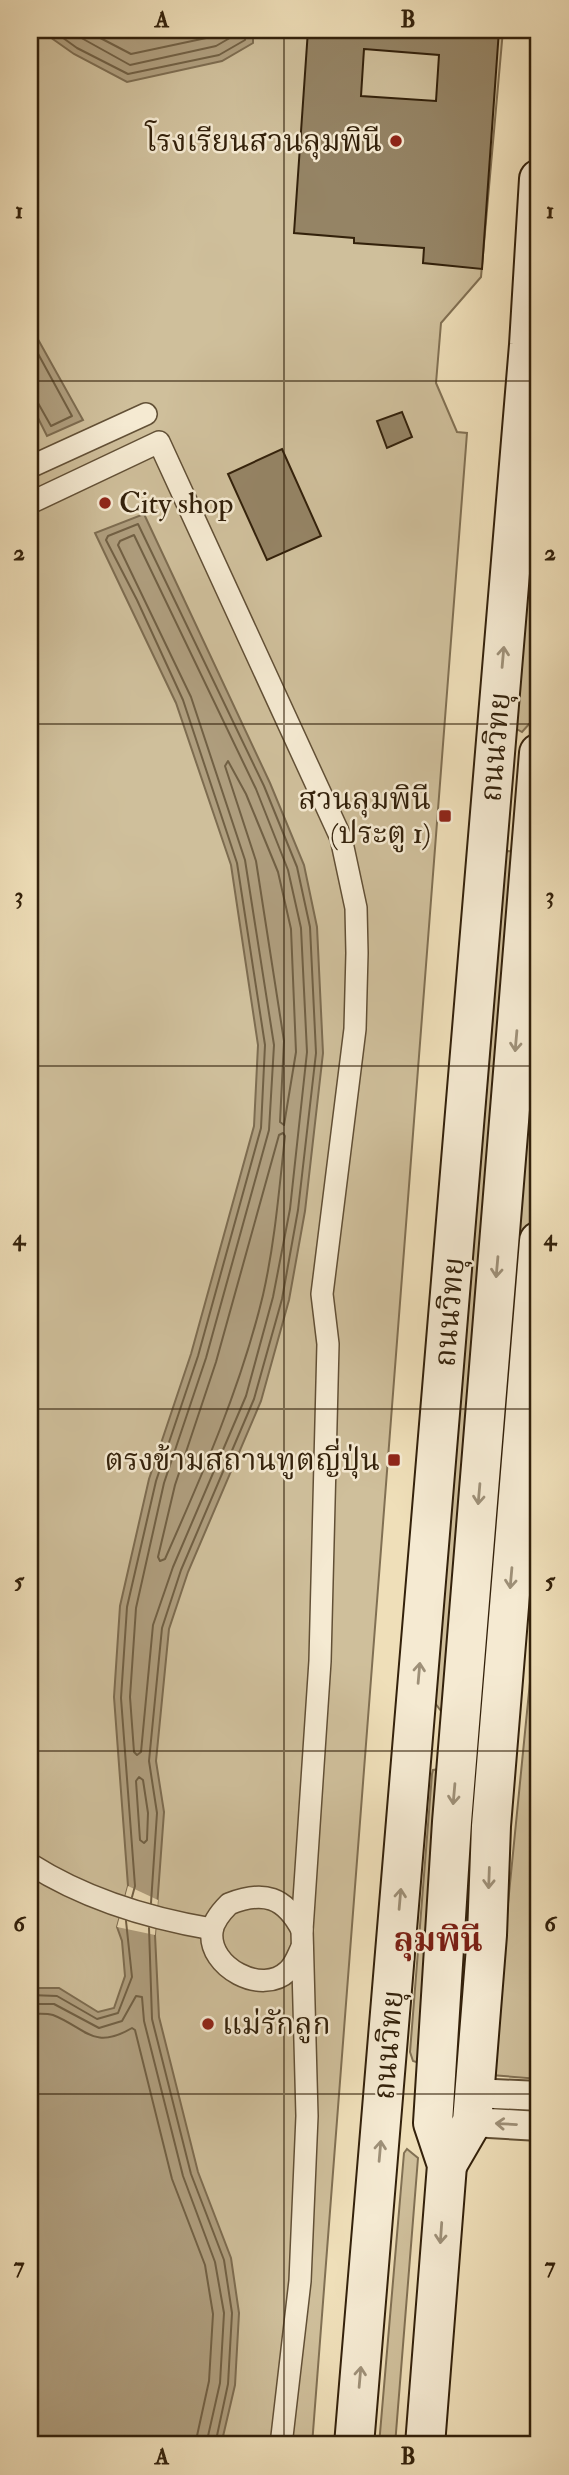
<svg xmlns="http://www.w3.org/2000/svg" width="569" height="2475" font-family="'IM FELL Double Pica','Noto Serif Thai',serif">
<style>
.green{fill:#cfbf9b;stroke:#817053;stroke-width:2}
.water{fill:#af9e7e;stroke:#7d6c50;stroke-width:2}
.pier{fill:#efdfb9}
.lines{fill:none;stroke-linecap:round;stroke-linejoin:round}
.shore{stroke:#716044;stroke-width:2}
.building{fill:#958465;stroke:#33210b;stroke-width:2;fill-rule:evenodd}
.pedestrian-casing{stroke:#625036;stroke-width:24}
.minor-casing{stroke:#625036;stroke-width:32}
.secondary-casing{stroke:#33210b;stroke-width:42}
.pedestrian{stroke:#f5ead2;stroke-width:21}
.minor{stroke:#f5ead2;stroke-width:28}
.secondary{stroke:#f5ead2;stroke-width:38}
.oneway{stroke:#9e9078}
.grid{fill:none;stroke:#33210b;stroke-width:2;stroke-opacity:0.55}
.poi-dot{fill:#8f2418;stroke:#f5ead2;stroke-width:2.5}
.labels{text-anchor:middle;stroke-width:5;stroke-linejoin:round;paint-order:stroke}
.poi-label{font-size:30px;fill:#33210b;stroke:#f5ead2;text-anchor:end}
.street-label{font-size:30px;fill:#33210b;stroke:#f5ead2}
.quarter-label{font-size:33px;font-weight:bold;fill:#7a1f14;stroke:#f5ead2}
.neatline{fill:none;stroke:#33210b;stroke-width:2.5}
.grid-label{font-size:23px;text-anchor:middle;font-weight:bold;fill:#33210b}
</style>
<rect width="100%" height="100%" fill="#efdfb9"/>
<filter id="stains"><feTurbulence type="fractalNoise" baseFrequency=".00286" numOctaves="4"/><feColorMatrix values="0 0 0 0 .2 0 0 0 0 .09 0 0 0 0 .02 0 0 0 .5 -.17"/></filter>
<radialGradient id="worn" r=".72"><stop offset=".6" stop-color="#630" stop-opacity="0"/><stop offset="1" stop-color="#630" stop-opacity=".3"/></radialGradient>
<g class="green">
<path d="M30,30H503L481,277L441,323L436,383L457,432L467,433L312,2445H30Z"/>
<path d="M539,425V605L531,722L522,732L515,728Z"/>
<path d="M508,851L517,852L522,880L506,917L502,1017L447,1708L441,1711L435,1703L494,1000L502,855Z"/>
<path d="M539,896V1130L497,1654L490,1661L484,1658Z"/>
<path d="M539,1591V2079L491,2075Z"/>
<path d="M441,1769L419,2063L413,2061L410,2052L432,1774L433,1770Z"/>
<path d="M480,1788L459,2061L454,2056L473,1795Z"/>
<path d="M407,2149L418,2158L395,2445H379L404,2153Z"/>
</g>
<g class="water">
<path d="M40,30H253V43L222,61L127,82L74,54Z"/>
<path d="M30,325L83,420L47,436L30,402Z"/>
<path d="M144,514L270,783L304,865L317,927L323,1053L305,1211L289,1300L261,1401L188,1572L169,1629L156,1761L164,1812L155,1935L159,2017L198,2172L231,2258L239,2313L235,2385L221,2445H30V1988H59L98,2012L114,2008L125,1976L122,1941L117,1927L128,1886L114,1697L120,1606L149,1479L191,1354L254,1126L258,1045L231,865L176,703L95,533Z"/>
</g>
<path class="pier" d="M128,1886L158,1900L155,1935L117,1927Z"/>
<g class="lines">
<g class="shore">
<path d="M52,30L77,48L128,74L219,55L245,40L246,30"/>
<path d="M67,30L130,65L216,46L235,35L237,30"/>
<path d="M85,30L131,54L211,37L223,30"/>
<path d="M30,339L72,416L51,426L38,403L30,400"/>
<path d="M134,535L256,789L288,870L301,928L307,1052L290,1209L273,1297L246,1396L173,1567L153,1625L141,1752L137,1755L134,1752L130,1697L136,1608L164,1483L206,1358L269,1130L274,1045L245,860L191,697L118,545L120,541Z"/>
<path d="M228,761L246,794L278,872L291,929L296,1052L284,1125L280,1122L284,1041L256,861L225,766Z"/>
<path d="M283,1133L285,1136C279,1190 275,1242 263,1295C241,1387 203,1473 165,1559L160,1561L158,1557L175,1485L216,1362L279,1135Z"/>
<path d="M139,1777L143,1780L148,1813L147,1840L144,1843L140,1840L136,1781Z"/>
<path d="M132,1897L135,1886L121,1698L127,1607L156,1481L198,1356L261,1128L265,1045L237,863L183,700L137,600L106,540L108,536L138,524L264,786L297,867L310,927L316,1053L298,1210L282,1299L254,1399L181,1570L162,1628L149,1761L157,1813L151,1903"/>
<path d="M149,1928L152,2019L191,2174L224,2260L232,2313L228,2384L215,2445"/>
<path d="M30,1995L57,1996L97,2019L118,2013L132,1977L126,1921"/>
<path d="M30,2004H54L99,2028L122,2021L136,1996L142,1997L144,2021L183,2176L215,2262L224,2313L220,2383L206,2445"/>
<path d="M30,2014C37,2014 46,2013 53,2015C86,2028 93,2051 132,2028L135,2030L172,2179L205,2265L213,2314L209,2381L195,2445"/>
</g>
</g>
<g class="building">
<path d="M308,30H499L482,269L423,263L424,248L354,243V238L294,233ZM364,49L439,55L436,101L361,96Z"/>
<path d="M402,412L412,437L387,448L377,421Z"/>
<path d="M282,449L321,536L267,560L228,474Z"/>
</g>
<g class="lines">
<g class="pedestrian-casing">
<g id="pedestrian">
<path d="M30,467L146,414"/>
<path d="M30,503L159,442L341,838L356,908L357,953L355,1029L322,1294L328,1344L320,1661L302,1930L307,2116L300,2281L281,2445"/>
<path d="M30,1864C85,1899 147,1918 212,1929"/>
<path d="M302,1947C298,1955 295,1965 288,1971C262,1996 208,1967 212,1932C213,1921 222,1911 229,1904C264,1890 285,1897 302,1930"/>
</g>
</g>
<g class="minor-casing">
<g id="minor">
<path d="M473,2093L539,2096"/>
<path d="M472,2122L539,2126"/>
</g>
</g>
<g class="secondary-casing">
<g id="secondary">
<path d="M447,2165L472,2122L487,1935L491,1826L539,1241"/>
<path d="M354,2445L529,345L539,179"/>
<path d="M425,2445L447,2165L433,2123L452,1822L539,753"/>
</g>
</g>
<use href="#pedestrian" class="pedestrian"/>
<use href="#minor" class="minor"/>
<use href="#secondary" class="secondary"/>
</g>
<defs><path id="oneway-shaft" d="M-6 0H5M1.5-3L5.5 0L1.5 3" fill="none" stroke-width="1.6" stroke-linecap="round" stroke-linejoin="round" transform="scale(1.75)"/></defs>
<g class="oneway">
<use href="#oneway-shaft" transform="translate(503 657) rotate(-85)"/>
<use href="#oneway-shaft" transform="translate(516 1041) rotate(95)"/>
<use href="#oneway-shaft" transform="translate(497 1267) rotate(95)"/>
<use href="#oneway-shaft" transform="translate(479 1494) rotate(95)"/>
<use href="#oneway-shaft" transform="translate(511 1578) rotate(95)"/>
<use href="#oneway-shaft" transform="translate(419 1673) rotate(-85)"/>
<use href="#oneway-shaft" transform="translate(454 1794) rotate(95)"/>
<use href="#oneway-shaft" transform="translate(489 1878) rotate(92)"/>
<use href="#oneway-shaft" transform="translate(400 1899) rotate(-85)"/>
<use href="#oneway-shaft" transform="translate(506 2124) rotate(-177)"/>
<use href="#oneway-shaft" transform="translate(380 2151) rotate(-85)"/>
<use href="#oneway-shaft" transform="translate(441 2233) rotate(94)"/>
<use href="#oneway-shaft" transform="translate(360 2377) rotate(-85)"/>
</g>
<path class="grid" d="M284,30V2445M30,381H539M30,724H539M30,1066H539M30,1409H539M30,1751H539M30,2094H539"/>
<g class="poi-dot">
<circle cx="396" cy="141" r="7"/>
<circle cx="105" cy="503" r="7"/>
<rect x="438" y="809" width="14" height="14" rx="3.5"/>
<rect x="387" y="1453" width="14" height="14" rx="3.5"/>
<circle cx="208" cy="2024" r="7"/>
</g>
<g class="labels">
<g class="poi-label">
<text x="382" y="151">โรงเรียนสวนลุมพินี</text>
<text x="119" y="513" text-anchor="start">City shop</text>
<text x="431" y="809">สวนลุมพินี<tspan x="431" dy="34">(ประตู 1)</tspan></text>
<text x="380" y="1470">ตรงข้ามสถานทูตญี่ปุ่น</text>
<text x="222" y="2034" text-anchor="start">แม่รักลูก</text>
</g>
<g class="street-label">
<text transform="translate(495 747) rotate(-85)" y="10">ถนนวิทยุ</text>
<text transform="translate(449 1312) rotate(-85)" y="10">ถนนวิทยุ</text>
<text transform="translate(388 2045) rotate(-85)" y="10">ถนนวิทยุ</text>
</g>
<g class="quarter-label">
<text x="438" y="1951">ลุมพินี</text>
</g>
</g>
<rect width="569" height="2475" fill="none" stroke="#efdfb9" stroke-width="77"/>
<rect x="38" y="38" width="492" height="2398" class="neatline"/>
<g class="grid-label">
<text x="162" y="27">A</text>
<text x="408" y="27">B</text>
<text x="19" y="218">1</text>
<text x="550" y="218">1</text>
<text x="19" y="560">2</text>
<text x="550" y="560">2</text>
<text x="19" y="903">3</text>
<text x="550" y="903">3</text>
<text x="19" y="1245">4</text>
<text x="550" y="1245">4</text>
<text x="19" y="1588">5</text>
<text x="550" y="1588">5</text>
<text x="19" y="1931">6</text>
<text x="550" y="1931">6</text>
<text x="19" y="2273">7</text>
<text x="550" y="2273">7</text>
<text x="162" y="2464">A</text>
<text x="408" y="2464">B</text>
</g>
<rect width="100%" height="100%" filter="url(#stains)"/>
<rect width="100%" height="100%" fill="url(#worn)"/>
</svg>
